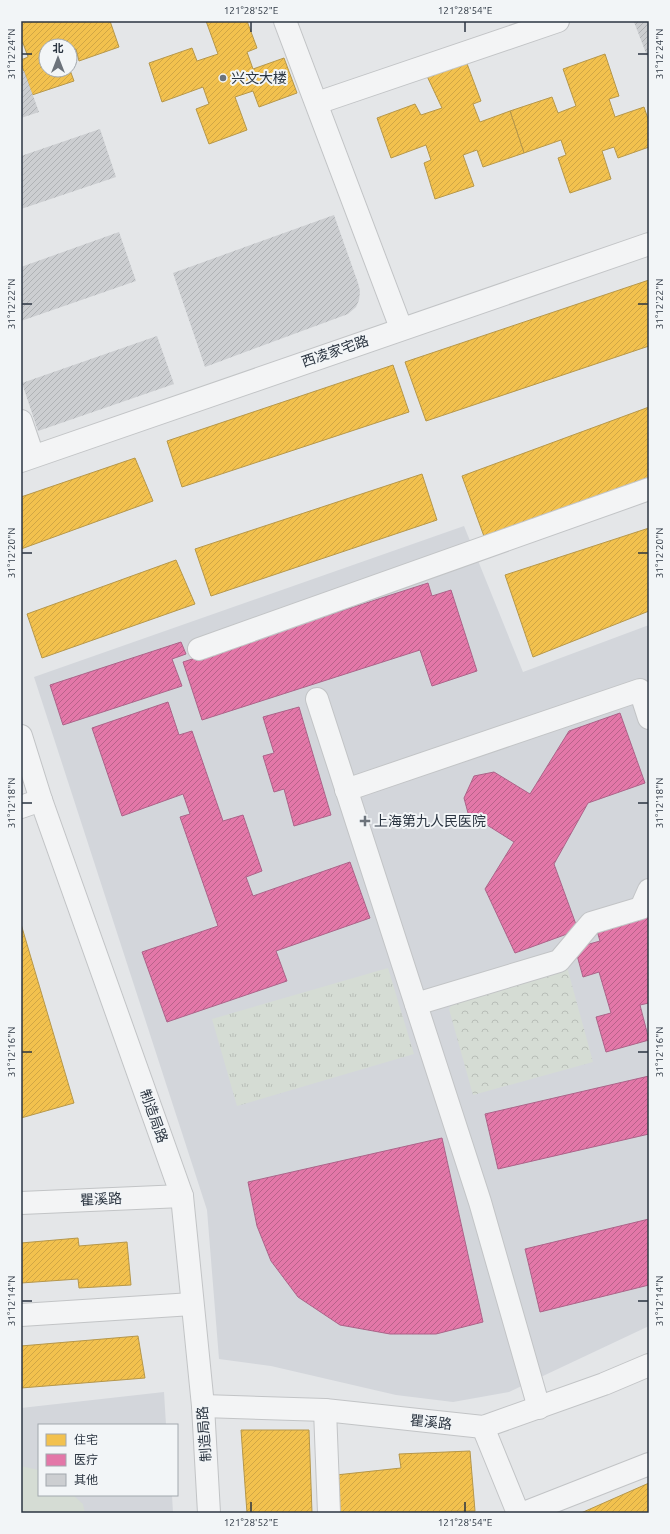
<svg xmlns="http://www.w3.org/2000/svg" width="670" height="1534" font-family="Ubuntu,'Noto Sans SC',sans-serif">
<style>
.built{fill:#d3d6db}
.grass{fill:url(#grass-tufts)}
.forest{fill:url(#forest-crowns)}
.park{fill:#d5dcd4}
.homes{fill:url(#homes-hatch);stroke:#b6974a}
.health{fill:url(#health-hatch);stroke:#ac6389}
.building{fill:url(#building-hatch)}
.lines{fill:none;stroke-linecap:round;stroke-linejoin:round}
.minor-casing{stroke:#c2c4c6;stroke-width:24}
.minor{stroke:#f3f4f5;stroke-width:22}
.ticks{fill:none;stroke:#2b3541;stroke-width:1.5}
.poi-dot{fill:#6c737b;stroke:#f2f5f7;stroke-width:1.5}
.labels{text-anchor:middle;stroke-width:4;stroke-linejoin:round;paint-order:stroke}
.poi-label{font-size:14px;fill:#2b3541;stroke:#f2f5f7;text-anchor:start}
.street-label{font-size:14px;fill:#2b3541;stroke:#f2f5f7}
.neatline{fill:none;stroke:#2b3541;stroke-width:1.5}
.ticks-label{font-size:10px;text-anchor:middle;fill:#2b3541}
</style>
<defs>
<pattern id="grass-tufts" width="24" height="20" patternUnits="userSpaceOnUse"><rect width="24" height="20" fill="#d5dcd4"/><path d="M3 7l-1-3M5 7V3M7 7l1-3M15 17l-1-3M17 17v-4M19 17l1-3" fill="none" stroke="#b7bdb7"/></pattern>
<pattern id="forest-crowns" width="20" height="18" patternUnits="userSpaceOnUse"><rect width="20" height="18" fill="#d5dcd4"/><path d="M2 6a3 3 0 1 1 6 0M12 15a3 3 0 1 1 6 0" fill="none" stroke="#b7bdb7"/></pattern>
<pattern id="homes-hatch" width="6" height="6" patternUnits="userSpaceOnUse"><rect width="6" height="6" fill="#f2c14e"/><path d="M-1 1l2-2M0 6l6-6M5 7l2-2" fill="none" stroke="#d0a645"/></pattern>
<pattern id="health-hatch" width="6" height="6" patternUnits="userSpaceOnUse"><rect width="6" height="6" fill="#e377a8"/><path d="M-1 1l2-2M0 6l6-6M5 7l2-2" fill="none" stroke="#b8628a"/></pattern>
<pattern id="building-hatch" width="6" height="6" patternUnits="userSpaceOnUse"><rect width="6" height="6" fill="#ccced1"/><path d="M-1 1l2-2M0 6l6-6M5 7l2-2" fill="none" stroke="#afb2b5"/></pattern>
</defs>
<rect width="100%" height="100%" fill="#e4e6e8"/>
<g class="built">
<path d="M464,526L523,672L649,625V1326L509,1392L453,1402L396,1395L271,1366L219,1359L207,1210L34,677Z"/>
<path d="M164,1392L166,1425H39V1495H172L173,1513H21V1408Z"/>
</g>
<path class="grass" d="M388,968L414,1054L237,1106L212,1019Z"/>
<path class="forest" d="M567,967L593,1062L473,1095L449,1009L458,997Z"/>
<path class="park" d="M21,1466L39,1470V1495H73L83,1504L85,1513H21Z"/>
<g class="homes">
<path d="M21,21H110L119,47L79,61L76,49L70,51V46H46V70H70L74,81L32,95L21,63V60L28,57L23,43L21,44Z"/>
<path d="M206,21H247L257,48L247,52L253,69L284,58L297,93L259,107L253,91L235,97L247,130L209,144L196,109L209,104L203,87L162,102L149,63L192,48L197,61L218,54Z"/>
<path d="M605,54L619,96L609,99L615,117L644,107L649,122V147L618,158L614,147L602,151L611,179L570,193L558,158L566,155L561,140L524,153L510,111L552,97L558,113L576,106L563,69Z"/>
<path d="M466,61L481,101L473,104L480,122L510,111L524,153L483,167L477,150L463,155L474,186L435,199L424,163L431,160L426,145L391,158L377,118L415,104L421,115L442,108L426,74Z"/>
<path d="M649,280V346L426,421L405,362Z"/>
<path d="M393,365L409,412L182,487L167,441Z"/>
<path d="M649,407V479L485,539L462,476Z"/>
<path d="M135,458L153,501L21,549V497Z"/>
<path d="M422,474L437,520L211,596L195,549Z"/>
<path d="M649,528V611L533,657L505,575Z"/>
<path d="M176,560L195,604L42,658L27,614Z"/>
<path d="M21,924L74,1103L21,1118Z"/>
<path d="M78,1238L79,1246L127,1242L131,1285L79,1288L78,1279L21,1283V1243Z"/>
<path d="M138,1336L145,1378L21,1388V1346Z"/>
<path d="M241,1430H309L312,1513H247Z"/>
<path d="M470,1451L475,1511L338,1513L336,1475L401,1468L399,1454Z"/>
<path d="M649,1483V1513H581Z"/>
</g>
<g class="health">
<path d="M428,583L432,596L451,590L477,671L432,686L420,650L202,720L183,662Z"/>
<path d="M181,642L186,654L172,659L182,686L63,725L50,685Z"/>
<path d="M168,702L179,735L192,731L223,821L243,815L262,871L246,877L253,896L350,862L370,918L276,951L287,981L167,1022L142,952L218,926L180,817L190,814L183,794L122,816L92,728Z"/>
<path d="M299,707L331,815L294,826L284,789L274,792L263,756L274,753L263,717Z"/>
<path d="M620,713L645,783L588,803L554,864L578,930L515,953L485,889L514,842L468,813L464,798L474,776L494,772L530,794L569,731Z"/>
<path d="M649,909V1003L640,1005L649,1040L606,1052L596,1017L611,1013L599,972L583,977L575,948L600,941L595,924Z"/>
<path d="M649,1076V1134L498,1169L485,1114Z"/>
<path d="M442,1138L483,1322L436,1334H390L340,1325L298,1297L271,1261L257,1226L248,1182Z"/>
<path d="M649,1219V1285L540,1312L525,1249Z"/>
</g>
<g class="building">
<path d="M638,21H649V61L634,22Z"/>
<path d="M24,71L39,112L21,118V72Z"/>
<path d="M100,129L116,177L21,209V156Z"/>
<path d="M334,215L358,283L360,291L359,300L356,307L348,314L205,367L173,273Z"/>
<path d="M119,232L136,281L21,321V267Z"/>
<path d="M157,336L174,384L38,431L22,383Z"/>
</g>
<g class="lines">
<g class="minor-casing">
<g id="minor">
<path d="M285,21L401,328"/>
<path d="M317,103L558,21"/>
<path d="M21,421L33,456"/>
<path d="M21,461L649,244"/>
<path d="M199,649L649,489"/>
<path d="M317,699L480,1202L539,1408"/>
<path d="M21,736L41,800L182,1196L203,1406L209,1513"/>
<path d="M346,790L640,690L649,718"/>
<path d="M21,807L41,800"/>
<path d="M416,1004L559,961L591,923L641,908L649,890"/>
<path d="M21,1203L182,1196"/>
<path d="M21,1315L192,1304"/>
<path d="M203,1406L325,1410L483,1427L604,1384L649,1365"/>
<path d="M325,1410L329,1513"/>
<path d="M483,1427L518,1513"/>
<path d="M524,1513L649,1464"/>
</g>
</g>
<use href="#minor" class="minor"/>
</g>
<path class="ticks" d="M251,22V32M465,22V32M22,54H32M638,54H648M22,304H32M638,304H648M22,553H32M638,553H648M22,803H32M638,803H648M22,1052H32M638,1052H648M22,1301H32M638,1301H648M251,1502V1512M465,1502V1512"/>
<g class="poi-dot">
<circle cx="223" cy="78" r="4"/>
<path d="M363 815h4v4h4v4h-4v4h-4v-4h-4v-4h4z"/>
</g>
<g class="labels">
<g class="poi-label">
<text x="231" y="83">兴文大楼</text>
<text x="374" y="826">上海第九人民医院</text>
</g>
<g class="street-label">
<text transform="translate(335 351) rotate(-19)" y="5">西凌家宅路</text>
<text transform="translate(154 1116) rotate(70)" y="5">制造局路</text>
<text transform="translate(101 1199) rotate(-3)" y="5">瞿溪路</text>
<text transform="translate(431 1422) rotate(6)" y="5">瞿溪路</text>
<text transform="translate(204 1434) rotate(-94)" y="5">制造局路</text>
</g>
</g>
<rect width="670" height="1534" fill="none" stroke="#f2f5f7" stroke-width="44"/>
<rect x="38" y="1424" width="140" height="72" fill="#f2f5f7" stroke="#a2a8ae"/>
<rect x="46" y="1434" width="20" height="12" fill="#f2c14e" stroke="#a2a8ae"/>
<text x="74" y="1444" font-size="12" fill="#2b3541">住宅</text>
<rect x="46" y="1454" width="20" height="12" fill="#e377a8" stroke="#a2a8ae"/>
<text x="74" y="1464" font-size="12" fill="#2b3541">医疗</text>
<rect x="46" y="1474" width="20" height="12" fill="#ccced1" stroke="#a2a8ae"/>
<text x="74" y="1484" font-size="12" fill="#2b3541">其他</text>
<g transform="translate(58 58)"><circle r="19" fill="#f2f5f7" stroke="#a2a8ae"/>
<path d="M0-3L7 15L0 10L-7 15Z" fill="#6c737b"/>
<text y="-6" font-size="11" font-weight="bold" text-anchor="middle" fill="#2b3541">北</text>
</g>
<rect x="22" y="22" width="626" height="1490" class="neatline"/>
<g class="ticks-label">
<text x="251" y="14">121°28'52"E</text>
<text x="465" y="14">121°28'54"E</text>
<text transform="translate(11 54) rotate(-90)" y="4">31°12'24"N</text>
<text transform="translate(659 54) rotate(-90)" y="4">31°12'24"N</text>
<text transform="translate(11 304) rotate(-90)" y="4">31°12'22"N</text>
<text transform="translate(659 304) rotate(-90)" y="4">31°12'22"N</text>
<text transform="translate(11 553) rotate(-90)" y="4">31°12'20"N</text>
<text transform="translate(659 553) rotate(-90)" y="4">31°12'20"N</text>
<text transform="translate(11 803) rotate(-90)" y="4">31°12'18"N</text>
<text transform="translate(659 803) rotate(-90)" y="4">31°12'18"N</text>
<text transform="translate(11 1052) rotate(-90)" y="4">31°12'16"N</text>
<text transform="translate(659 1052) rotate(-90)" y="4">31°12'16"N</text>
<text transform="translate(11 1301) rotate(-90)" y="4">31°12'14"N</text>
<text transform="translate(659 1301) rotate(-90)" y="4">31°12'14"N</text>
<text x="251" y="1526">121°28'52"E</text>
<text x="465" y="1526">121°28'54"E</text>
</g>
</svg>
